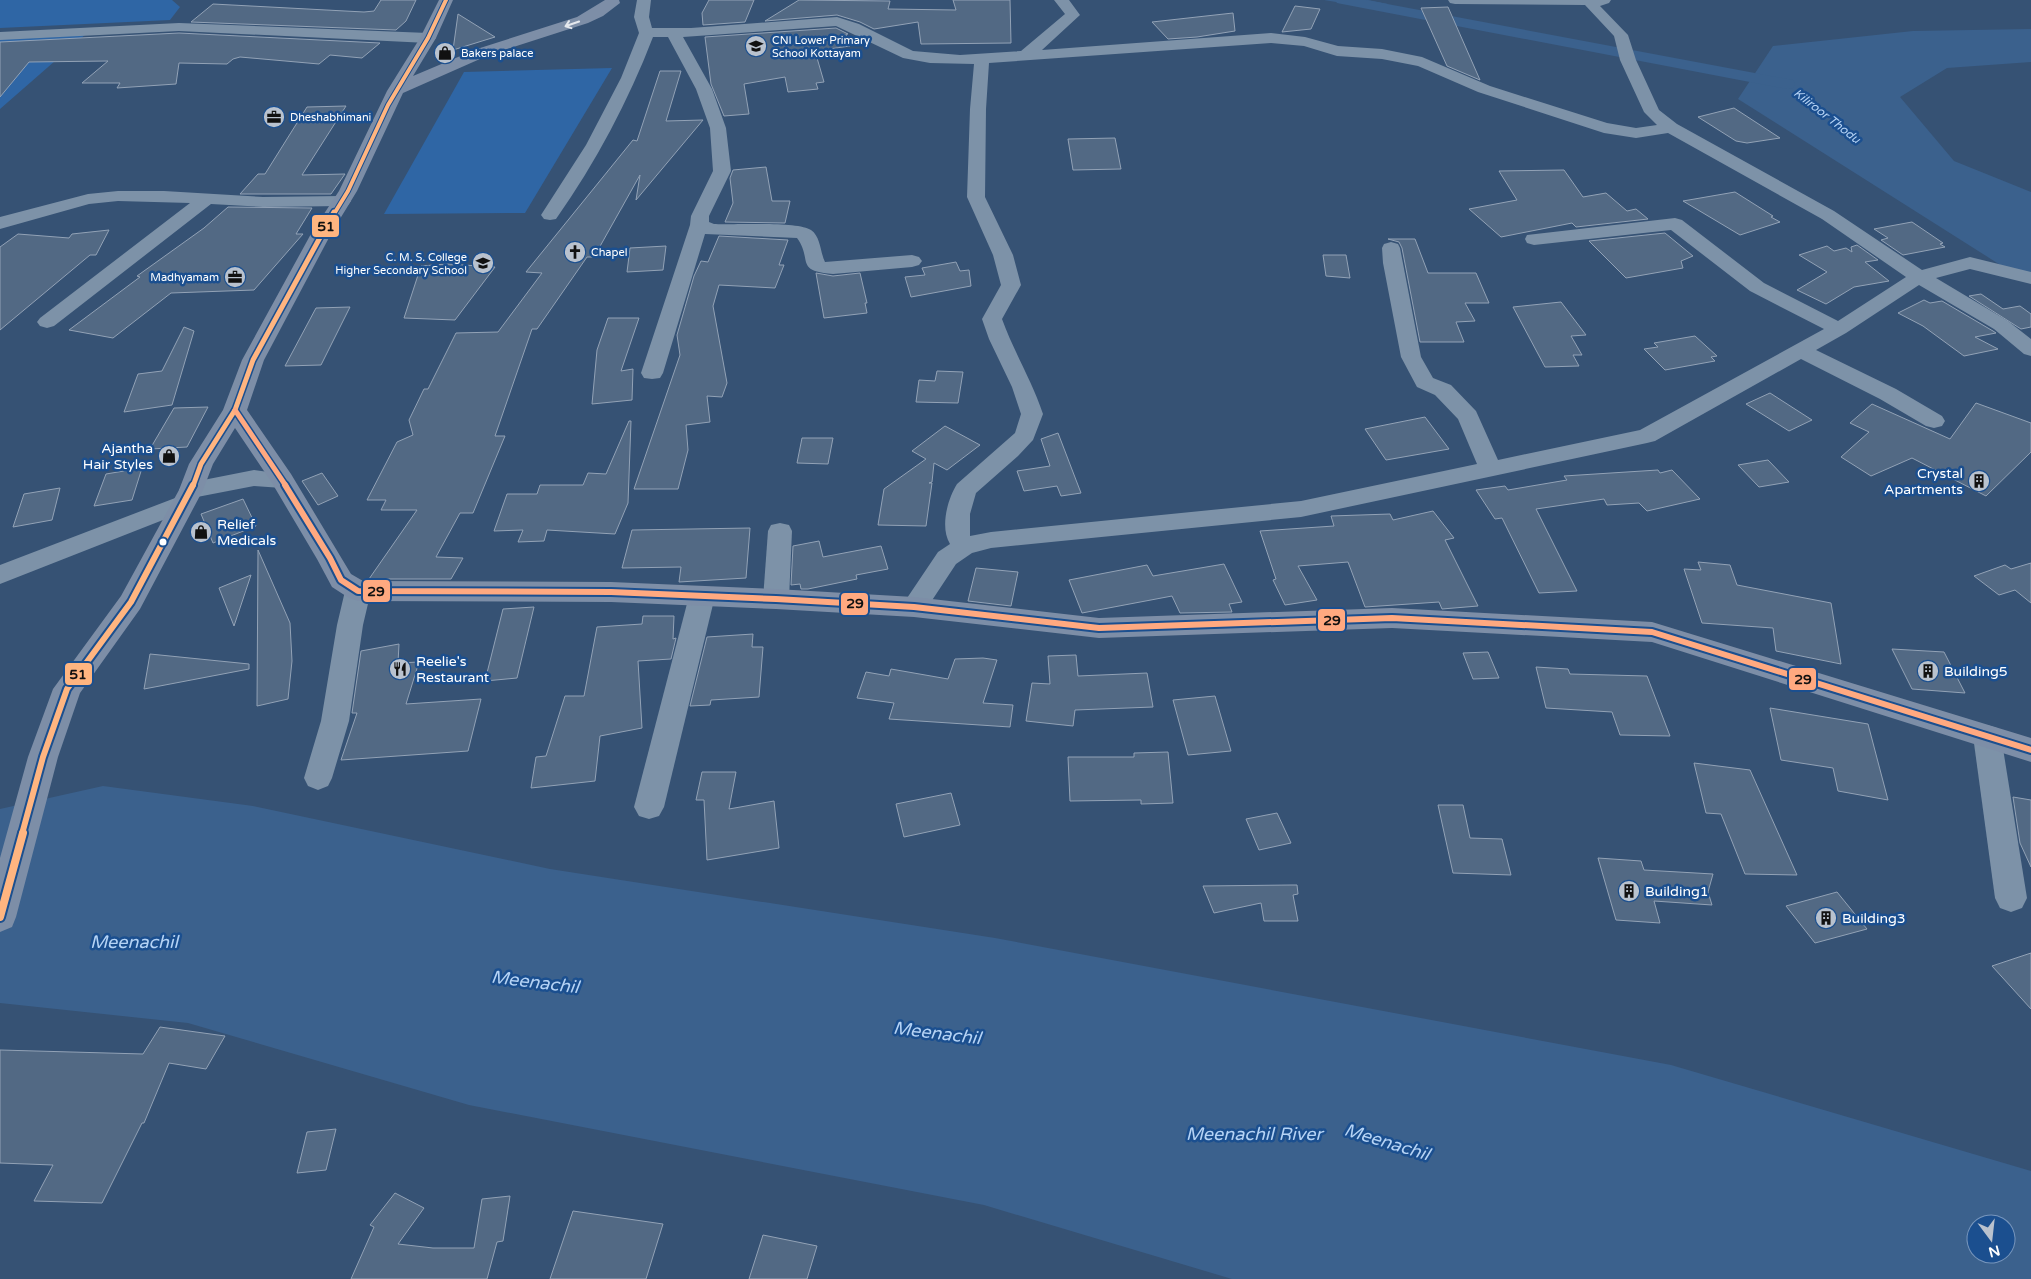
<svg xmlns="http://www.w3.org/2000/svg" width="2031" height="1279" font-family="'Varela Round',sans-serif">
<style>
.green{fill:#2f66a5}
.water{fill:#3b618d;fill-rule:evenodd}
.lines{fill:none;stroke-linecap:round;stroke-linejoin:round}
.canal{fill:#3b618d;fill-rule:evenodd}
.building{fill:#526984;stroke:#92a2b6}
.minor{fill:#7d92a8;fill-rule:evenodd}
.major{fill:#7d8ea7;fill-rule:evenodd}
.bus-1-far3-casing{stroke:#1b4f8f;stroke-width:6}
.bus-1-far2-casing{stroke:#1b4f8f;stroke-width:8}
.bus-1-far1-casing{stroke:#1b4f8f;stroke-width:10}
.bus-1-casing{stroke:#1b4f8f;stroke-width:12}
.bus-2-far1-casing{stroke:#1b4f8f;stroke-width:8}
.bus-2-casing{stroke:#1b4f8f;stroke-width:10}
.bus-1-far3{stroke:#ffb580;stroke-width:4}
.bus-1-far2{stroke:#ffb580;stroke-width:5}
.bus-1-far1{stroke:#ffb580;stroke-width:6}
.bus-1{stroke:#ffb580;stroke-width:8}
.bus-2-far1{stroke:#ffa980;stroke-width:5}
.bus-2{stroke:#ffa980;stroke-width:6}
.oneway{stroke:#e5e8ed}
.bus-dot{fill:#fff;stroke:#1b4f8f;stroke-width:2}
.labels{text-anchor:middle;stroke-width:5;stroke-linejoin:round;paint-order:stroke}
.far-poi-label{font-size:11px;fill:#fff;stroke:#1b4f8f;text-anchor:start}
.far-water-label{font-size:12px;font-style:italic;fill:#b5d3f5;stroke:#1b4f8f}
.poi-label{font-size:14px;fill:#fff;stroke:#1b4f8f;text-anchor:start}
.near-water-label{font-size:18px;font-style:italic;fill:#b5d3f5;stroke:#1b4f8f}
.line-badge{stroke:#1b4f8f;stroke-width:2}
.pale-badge-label{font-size:14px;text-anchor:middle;font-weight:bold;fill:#111}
</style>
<rect width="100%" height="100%" fill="#365274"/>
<g class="green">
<path d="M0,0H172L180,7L170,20L0,28Z"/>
<path d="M87,33L0,109V38Z"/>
<path d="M612,68L525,213L384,214L464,72Z"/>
</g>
<g class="water">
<path d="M1324,0H1368L1388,4L1385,10Z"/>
<path d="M2031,29V62L1947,68L1900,97L1954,161L2031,192V275L2002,266L1738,99L1773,46L1913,31Z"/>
<path d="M103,786L253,806L550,869L995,938L1671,1065L2031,1171V1279H1232L984,1205L469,1105L188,1023L0,1003V809ZM1976,1224H2006V1254H1976Z"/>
</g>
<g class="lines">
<path class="canal" d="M1335,0H1366L1787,79L1793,80L1795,84L1793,88L1787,89L1342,4L1337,3Z"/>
</g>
<g class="building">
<path d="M381,0H416L406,21L396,30L191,22L213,4L364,12L374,11Z"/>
<path d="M709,0H754L745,22L703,25L702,13Z"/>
<path d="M799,0L890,1L888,9L956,10L953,0H1010L1011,43L921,44L918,22L874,29L860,22L837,15L765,21Z"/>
<path d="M1295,6L1320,9L1311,29L1282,32Z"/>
<path d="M1448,7L1480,80L1447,66L1421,8Z"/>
<path d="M1233,13L1235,31L1197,37L1168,39L1152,22Z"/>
<path d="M458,14L495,37L453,50Z"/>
<path d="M836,28L848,34H846L850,46L815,51L824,82L816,83L818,89L788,92L785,77L744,84L749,114L724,116L711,84L705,37Z"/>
<path d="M179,33L380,43L362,58L330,55L319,64L240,57L233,59L227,64L179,63L176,84L117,88L120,83H82L108,61L29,62L0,97V42Z"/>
<path d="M660,71H681L666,121L703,120L636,200L640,175L594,257H587L537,329H532L495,436H505L473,513H460L436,557L463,558L451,579H369L417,510H381L386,500H367L397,442L413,435L409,420L424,389H428L456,333L498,332L542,273L526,272L633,140L637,141Z"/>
<path d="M346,106L302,175L345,174L331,194H240L258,174H265L307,107Z"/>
<path d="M1734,108L1780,138L1747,143L1736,141L1698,117Z"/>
<path d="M1115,138L1121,169L1073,170L1068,139Z"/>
<path d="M766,167L772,201H790L785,223L725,222L733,203L730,178L733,170Z"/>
<path d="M1564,170L1583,197L1606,193L1627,211L1636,209L1648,219L1576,227L1572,223L1501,237L1469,209L1517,200L1499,171Z"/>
<path d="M1735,192L1773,216L1771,217L1780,222L1740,235L1683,201Z"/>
<path d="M228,207L312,208L296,234H303L254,290L171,293L113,338L69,330L140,277L137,276L204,228Z"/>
<path d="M1912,222L1943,243L1940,244L1945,247L1903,255L1881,240L1888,238L1874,229Z"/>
<path d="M109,230L96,255H90L0,330V247L18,234L69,238L72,234Z"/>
<path d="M1665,233L1693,256L1681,261L1683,268L1626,278L1589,241Z"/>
<path d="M719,236L788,240L779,265H784L775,288L719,285L713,306L727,383L722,397L707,396L710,422L686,425L688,450L678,489H634L680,355L677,335L694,276L701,261L708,262Z"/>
<path d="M1388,239H1415L1428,273H1476L1489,303H1465L1475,321L1456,322L1464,342H1420L1402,248L1399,242Z"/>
<path d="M1857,245L1878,260L1865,262L1889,281L1854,287L1826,304L1797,290L1827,272L1799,255L1827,246L1834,251L1846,248L1852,252L1851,247Z"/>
<path d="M666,246L663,270L627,272L630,248Z"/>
<path d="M1323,255H1346L1350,278L1326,276Z"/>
<path d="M956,262L960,271L969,270L971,286L911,297L905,277L925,275L922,268Z"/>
<path d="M447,264L495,267L455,320L404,318L421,266Z"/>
<path d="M816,273L833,276L860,273L867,303H865L867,313L824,318Z"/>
<path d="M1981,294L2003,309L2020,306L2031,314V327L2021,329L1969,296Z"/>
<path d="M1924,300L1930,303L1942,301L1993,331L1996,333L1975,337L1998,349L1964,356L1923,326L1898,313Z"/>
<path d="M1561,302L1586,335L1571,336L1582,355H1573L1579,366L1545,367L1513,307Z"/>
<path d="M350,307L321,365L285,366L316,308Z"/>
<path d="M608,318H639L621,371L633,369L632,400L592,404L597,350Z"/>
<path d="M184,327L194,331L172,405L124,412L138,374L162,371Z"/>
<path d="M1695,336L1717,356L1711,357L1715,361L1665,370L1644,349L1658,347L1654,343Z"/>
<path d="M937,371L963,372L958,403L916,402L919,380L935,381Z"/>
<path d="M1770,393L1812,420L1789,431L1746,404Z"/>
<path d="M1976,403L2031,423V452L1986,496L1912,458L1871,476L1841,457L1869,432L1850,423L1872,404L1950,439Z"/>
<path d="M208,407L187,447L150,449L174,408Z"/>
<path d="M1425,417L1449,449L1386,460L1365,429Z"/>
<path d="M629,421H631L628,503L615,534L547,530L544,541L518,542L523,530L494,531L507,494H537L540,485H583L588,473L606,474Z"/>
<path d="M945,426L980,445L947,470L934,463L932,482L929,483H932L926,526L878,525L884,489L926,459L912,451Z"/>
<path d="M1058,433L1081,493L1061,496L1057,486L1024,491L1017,471L1050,466L1041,439Z"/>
<path d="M802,438H833L828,464L797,463Z"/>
<path d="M1768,460L1789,482L1759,487L1738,465Z"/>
<path d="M142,468L132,500L94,506L106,474Z"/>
<path d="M1658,470L1660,473L1672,470L1700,499L1647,511L1639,503L1607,505L1604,499L1536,509L1577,591L1539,593L1502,518L1495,519L1476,490L1505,486L1508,490L1567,480L1564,476Z"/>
<path d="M322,473L338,496L318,505L302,481Z"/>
<path d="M60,488L52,520L13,527L24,494Z"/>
<path d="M243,499L256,526L213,543L201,514Z"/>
<path d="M1433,511L1454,538L1445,540L1478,606L1442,609L1439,602L1365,607L1348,562L1298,566L1317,600L1285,605L1273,580L1276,579L1260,531L1334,526L1331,516L1390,514L1393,520Z"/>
<path d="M750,528L746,578L679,582L681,567L622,568L632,530Z"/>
<path d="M819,541L823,557L881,546L888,569L856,575L857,579L808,589H801L800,584L791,585L793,546Z"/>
<path d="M258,550L290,623L292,661L288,699L257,706Z"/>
<path d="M1698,562L1730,565L1737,585L1831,603L1841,664L1776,651L1773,628L1702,623L1684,569L1701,570Z"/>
<path d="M2031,563V603L2015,590L1999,595L1974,576L2005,565L2011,569Z"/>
<path d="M1224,564L1242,602L1229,604L1232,612L1180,613L1172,596L1082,613L1069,580L1147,565L1153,576Z"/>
<path d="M976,568L1018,572L1011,606L968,601Z"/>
<path d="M251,575L234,626L219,588Z"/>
<path d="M534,607L517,678L485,681L503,609Z"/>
<path d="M643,616H674L673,639L676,638L671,659L638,661L642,728L600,736L595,781L531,788L536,757L546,756L565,696H584L597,627L642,624Z"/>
<path d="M753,634L752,647H763L759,697L711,700L710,705L690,706L707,637Z"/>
<path d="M399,644L398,663L419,662L406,704L481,699L468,751L341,760L357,713H352L361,651Z"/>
<path d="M1892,649L1944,652L1965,693L1912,689Z"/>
<path d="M1488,652L1499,678L1473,679L1463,653Z"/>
<path d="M150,654L249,664V669L144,689Z"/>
<path d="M1076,655L1078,676L1147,673L1153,707L1075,710L1073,726L1026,721L1032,683L1050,684L1048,656Z"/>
<path d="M983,658L997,660L983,703L1013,705L1010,727L889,719L894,703L857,698L866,672L889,676L891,669L948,679L955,659Z"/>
<path d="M1536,667L1568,669L1570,674L1647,676L1670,736L1620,735L1612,712L1546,708Z"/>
<path d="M1215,696L1231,751L1188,755L1173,700Z"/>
<path d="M1770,708L1868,724L1888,800L1838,791L1833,768L1781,760Z"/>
<path d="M1168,752L1173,803L1141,804V800L1070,801L1068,757H1134V753Z"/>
<path d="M1694,763L1750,770L1797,875L1745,874L1721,814L1706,813Z"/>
<path d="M702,772H736L729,809L774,801L779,848L707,860L704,800H696Z"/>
<path d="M951,793L960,825L904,837L896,804Z"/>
<path d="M2013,797L2031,800V867L2020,843Z"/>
<path d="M1438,805H1463L1470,838L1502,839L1511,875L1453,873Z"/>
<path d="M1277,813L1291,843L1259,850L1246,819Z"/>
<path d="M1598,858L1641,861L1644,870L1713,874L1708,892L1712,905L1654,901L1660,923L1616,920Z"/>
<path d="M1291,885H1297L1298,894L1293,895L1298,921H1264L1261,903L1214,913L1203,886Z"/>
<path d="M1837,892L1867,929L1815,943L1786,906Z"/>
<path d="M2031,953V1009L1992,966Z"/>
<path d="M160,1027L225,1036L206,1069L169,1063L144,1123H142L102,1203L34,1201L53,1165L0,1163V1050L143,1054Z"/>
<path d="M336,1129L326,1170L297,1173L307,1132Z"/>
<path d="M395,1193L424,1208L398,1244L433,1248H474L482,1199L510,1196L503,1241L497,1242L487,1279H351L374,1227L370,1225Z"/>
<path d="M573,1211L663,1224L646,1279H550Z"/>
<path d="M763,1235L817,1246L807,1279H749Z"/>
</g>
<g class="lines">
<g class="minor">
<path d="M637,0H651L649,17L652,28H691L837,17L859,24L913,51L960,55L1021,51L1065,14L1054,0H1069L1080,15L1042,50L1271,33L1305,37L1338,46L1382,49L1422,57L1490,86L1607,123L1636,128L1657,125L1644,112L1620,60L1614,36L1585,5L1455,4L1450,3L1448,0H1611L1609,3L1600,6L1628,35L1636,60L1659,110L1677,124L1834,211L1922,270L1970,257L2031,272V284L1970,269L1936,278L2008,321L2031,339V356L2024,354L1994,329L1919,285L1846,333L1816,350L1896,389L1942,416L1945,421L1942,426L1934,428L1926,426L1880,399L1801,359L1655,441L1647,443L1301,517L991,548L972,553L956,564L923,614L914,616L905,614L901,607L938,552L950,544C940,528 947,500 957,484L1015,433L1021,414L1012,387L989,339L982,319L1001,285L993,255L967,197L970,109L974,64L930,63L903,58L836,26L683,37L712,89L726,128L731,171L709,216V222L714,224C732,225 798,221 811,230C821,237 820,252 825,262L912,255L919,257L922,261L919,265L912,267L833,274C794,271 813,260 797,238L705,234L663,373L660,378L652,379L644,378L641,373L690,225L691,216L713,171L710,128L696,89L668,37H653C628,102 596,162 556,219L550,220L544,219L541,215L586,145L621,78L639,33L634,17ZM1271,43L1304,46L1337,56L1382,59L1418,66L1478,92L1604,133L1636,138L1668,133L1822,219L1906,277L1838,321L1764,283L1682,220L1675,218L1527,235L1525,239L1527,243L1534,245L1671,230L1750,291L1824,329L1640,430L1498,460L1476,411L1451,385L1433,378L1421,357L1400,248L1398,244L1391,242L1384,244L1382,248L1383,263L1401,357L1417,387L1435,395L1458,419L1477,464L1301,501L991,532L970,536V514L976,493L1018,456L1033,440L1043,414C1032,381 1014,352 1002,319L1021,285L1013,255L985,197L986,109L989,63Z"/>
<path d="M179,23L428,33L433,35L436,38L433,41L428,43L179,31L0,40V32Z"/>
<path d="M118,191H164L263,197L342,196L348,197L351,201L348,205L342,206L263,207L211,204L54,326L47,328L40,326L37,322L40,318L190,203L118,201L89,204L0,229V217L88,194Z"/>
<path d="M254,470L290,475L294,480L290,485L282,488L254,486L192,498L195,503L191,509L0,584V565L183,495L179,490L183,484Z"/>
<path d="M780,523L789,525L792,531L789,599L785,606L776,608L767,606L763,599L768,531L771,525Z"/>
<path d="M358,582L367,585L371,591L363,625L349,721L332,778L328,786L318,790L308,786L304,778L321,721L337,625L345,591L349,585Z"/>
<path d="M702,587L711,590L715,596L664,807L659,816L649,819L639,816L634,807L689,596L693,590Z"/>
<path d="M1987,725L1997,728L2001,736L2027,898L2022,908L2011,912L2000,908L1995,898L1973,736L1977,728Z"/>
</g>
<path class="major" d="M439,0H453L436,38L413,76L477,49L577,17L605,0H619L620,3L603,16L588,23L489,55L403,93L357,191L332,232L264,360L247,410L291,474L351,574L363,581L611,582L776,589L914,597L1099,618L1392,608L1652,622L2031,738V762L1652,642L1392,628L1099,638L914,617L776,609L611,602L358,601L349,598L332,587L317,559L272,483L235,428L213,464L203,490L140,609L80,693L58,757L16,917L12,927L0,932V858L28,757L53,689L121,596L179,490L189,464L223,410L242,360L312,232L339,191L387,91L420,38Z"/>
<g class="bus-1-far3-casing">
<path id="bus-1-far3" d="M334,214L348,191L388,105L428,38L446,0"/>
</g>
<g class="bus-1-far2-casing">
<path id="bus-1-far2" d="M193,486L201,464L235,410L253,360L334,212"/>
</g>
<g class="bus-1-far1-casing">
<path id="bus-1-far1" d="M22,834L43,757L67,689L131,602L193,485"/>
</g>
<g class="bus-1-casing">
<path id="bus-1" d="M0,917L23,833"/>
</g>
<g class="bus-2-far1-casing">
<path id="bus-2-far1" d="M235,410L286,486"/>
</g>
<g class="bus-2-casing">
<path id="bus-2" d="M285,485L330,558L341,580L358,591L611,592L776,599L914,607L1099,628L1392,618L1652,632L2031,750"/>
</g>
<use href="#bus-1-far3" class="bus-1-far3"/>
<use href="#bus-1-far2" class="bus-1-far2"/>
<use href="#bus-1-far1" class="bus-1-far1"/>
<use href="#bus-1" class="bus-1"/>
<use href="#bus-2-far1" class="bus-2-far1"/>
<use href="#bus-2" class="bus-2"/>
</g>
<defs><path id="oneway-shaft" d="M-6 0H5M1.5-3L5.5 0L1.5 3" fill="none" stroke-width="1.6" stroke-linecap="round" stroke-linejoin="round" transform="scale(1.25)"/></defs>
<use class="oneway" href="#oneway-shaft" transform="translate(572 24) rotate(161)"/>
<defs>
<g id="school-disc" transform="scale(1.125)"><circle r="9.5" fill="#b9c2ce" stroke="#1b4f8f"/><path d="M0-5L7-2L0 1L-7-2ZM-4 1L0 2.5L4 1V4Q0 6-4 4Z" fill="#111"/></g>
<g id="shop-disc" transform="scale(1.125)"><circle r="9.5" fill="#b9c2ce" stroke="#1b4f8f"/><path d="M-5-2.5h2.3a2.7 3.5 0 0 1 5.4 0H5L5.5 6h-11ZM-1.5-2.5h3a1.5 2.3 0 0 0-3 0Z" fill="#111"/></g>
<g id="office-disc" transform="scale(1.125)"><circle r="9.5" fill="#b9c2ce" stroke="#1b4f8f"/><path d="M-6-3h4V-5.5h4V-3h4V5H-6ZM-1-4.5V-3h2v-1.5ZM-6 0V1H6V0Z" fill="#111"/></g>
<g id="church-disc" transform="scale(1.125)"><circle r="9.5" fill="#b9c2ce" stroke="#1b4f8f"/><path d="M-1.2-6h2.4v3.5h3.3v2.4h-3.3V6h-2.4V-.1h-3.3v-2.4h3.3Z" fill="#111"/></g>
<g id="building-disc" transform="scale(1.125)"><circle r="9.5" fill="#b9c2ce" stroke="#1b4f8f"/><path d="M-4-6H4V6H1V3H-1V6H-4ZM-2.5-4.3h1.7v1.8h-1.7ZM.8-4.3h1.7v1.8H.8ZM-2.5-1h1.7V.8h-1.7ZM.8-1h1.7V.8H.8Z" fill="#111"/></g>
<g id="restaurant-disc" transform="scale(1.125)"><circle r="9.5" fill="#b9c2ce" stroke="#1b4f8f"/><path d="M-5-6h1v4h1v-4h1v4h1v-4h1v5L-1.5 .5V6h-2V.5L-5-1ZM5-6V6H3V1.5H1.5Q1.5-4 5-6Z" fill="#111"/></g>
</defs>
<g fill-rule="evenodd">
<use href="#school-disc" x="756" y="46"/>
<use href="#shop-disc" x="445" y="53"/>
<use href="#office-disc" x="274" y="117"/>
<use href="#church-disc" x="575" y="252"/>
<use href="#school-disc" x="483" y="263"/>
<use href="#office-disc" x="235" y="277"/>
<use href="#shop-disc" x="169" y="456"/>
<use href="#building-disc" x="1979" y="481"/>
<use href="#shop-disc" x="201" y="532"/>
<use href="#restaurant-disc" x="400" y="669"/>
<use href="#building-disc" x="1928" y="671"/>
<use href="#building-disc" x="1629" y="891"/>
<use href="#building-disc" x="1826" y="918"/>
</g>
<circle class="bus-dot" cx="163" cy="542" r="4.5"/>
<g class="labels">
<g class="far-poi-label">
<text x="772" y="44">CNI Lower Primary<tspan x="772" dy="13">School Kottayam</tspan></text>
<text x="461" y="57">Bakers palace</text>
<text x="290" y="121">Dheshabhimani</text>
<text x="591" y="256">Chapel</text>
<text x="467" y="261" text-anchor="end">C. M. S. College<tspan x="467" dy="13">Higher Secondary School</tspan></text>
<text x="219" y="281" text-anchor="end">Madhyamam</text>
</g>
<g class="far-water-label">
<text transform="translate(1827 116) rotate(38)" y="4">Kiliroor Thodu</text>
</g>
<g class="poi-label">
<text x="153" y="453" text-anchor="end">Ajantha<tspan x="153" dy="16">Hair Styles</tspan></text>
<text x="1963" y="478" text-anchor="end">Crystal<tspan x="1963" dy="16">Apartments</tspan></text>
<text x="217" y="529">Relief<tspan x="217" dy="16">Medicals</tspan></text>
<text x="416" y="666">Reelie's<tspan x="416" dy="16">Restaurant</tspan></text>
<text x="1944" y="676">Building5</text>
<text x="1645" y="896">Building1</text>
<text x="1842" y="923">Building3</text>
</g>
<g class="near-water-label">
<text x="134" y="948">Meenachil</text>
<text transform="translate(535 982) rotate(7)" y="6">Meenachil</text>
<text transform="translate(937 1033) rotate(7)" y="6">Meenachil</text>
<text x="1254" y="1140">Meenachil River</text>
<text transform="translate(1387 1142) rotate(17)" y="6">Meenachil</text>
</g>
</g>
<g class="line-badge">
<rect x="311" y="214" width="29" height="24" rx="5" fill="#ffb580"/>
<rect x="362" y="579" width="29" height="24" rx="5" fill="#ffa980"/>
<rect x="840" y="592" width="29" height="24" rx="5" fill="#ffa980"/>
<rect x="1317" y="608" width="29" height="24" rx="5" fill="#ffa980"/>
<rect x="64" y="662" width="29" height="24" rx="5" fill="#ffb580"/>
<rect x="1788" y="667" width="29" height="24" rx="5" fill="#ffa980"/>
</g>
<g class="pale-badge-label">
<text x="326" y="231">51</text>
<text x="376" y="596">29</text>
<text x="855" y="608">29</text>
<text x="1332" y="625">29</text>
<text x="78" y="679">51</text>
<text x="1803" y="684">29</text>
</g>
<g transform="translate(1991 1239) rotate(165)"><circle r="24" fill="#1b4f8f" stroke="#7695bc"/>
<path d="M0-4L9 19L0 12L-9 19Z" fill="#b9c2ce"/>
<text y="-8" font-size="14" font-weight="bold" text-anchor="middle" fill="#ffffff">N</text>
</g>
</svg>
